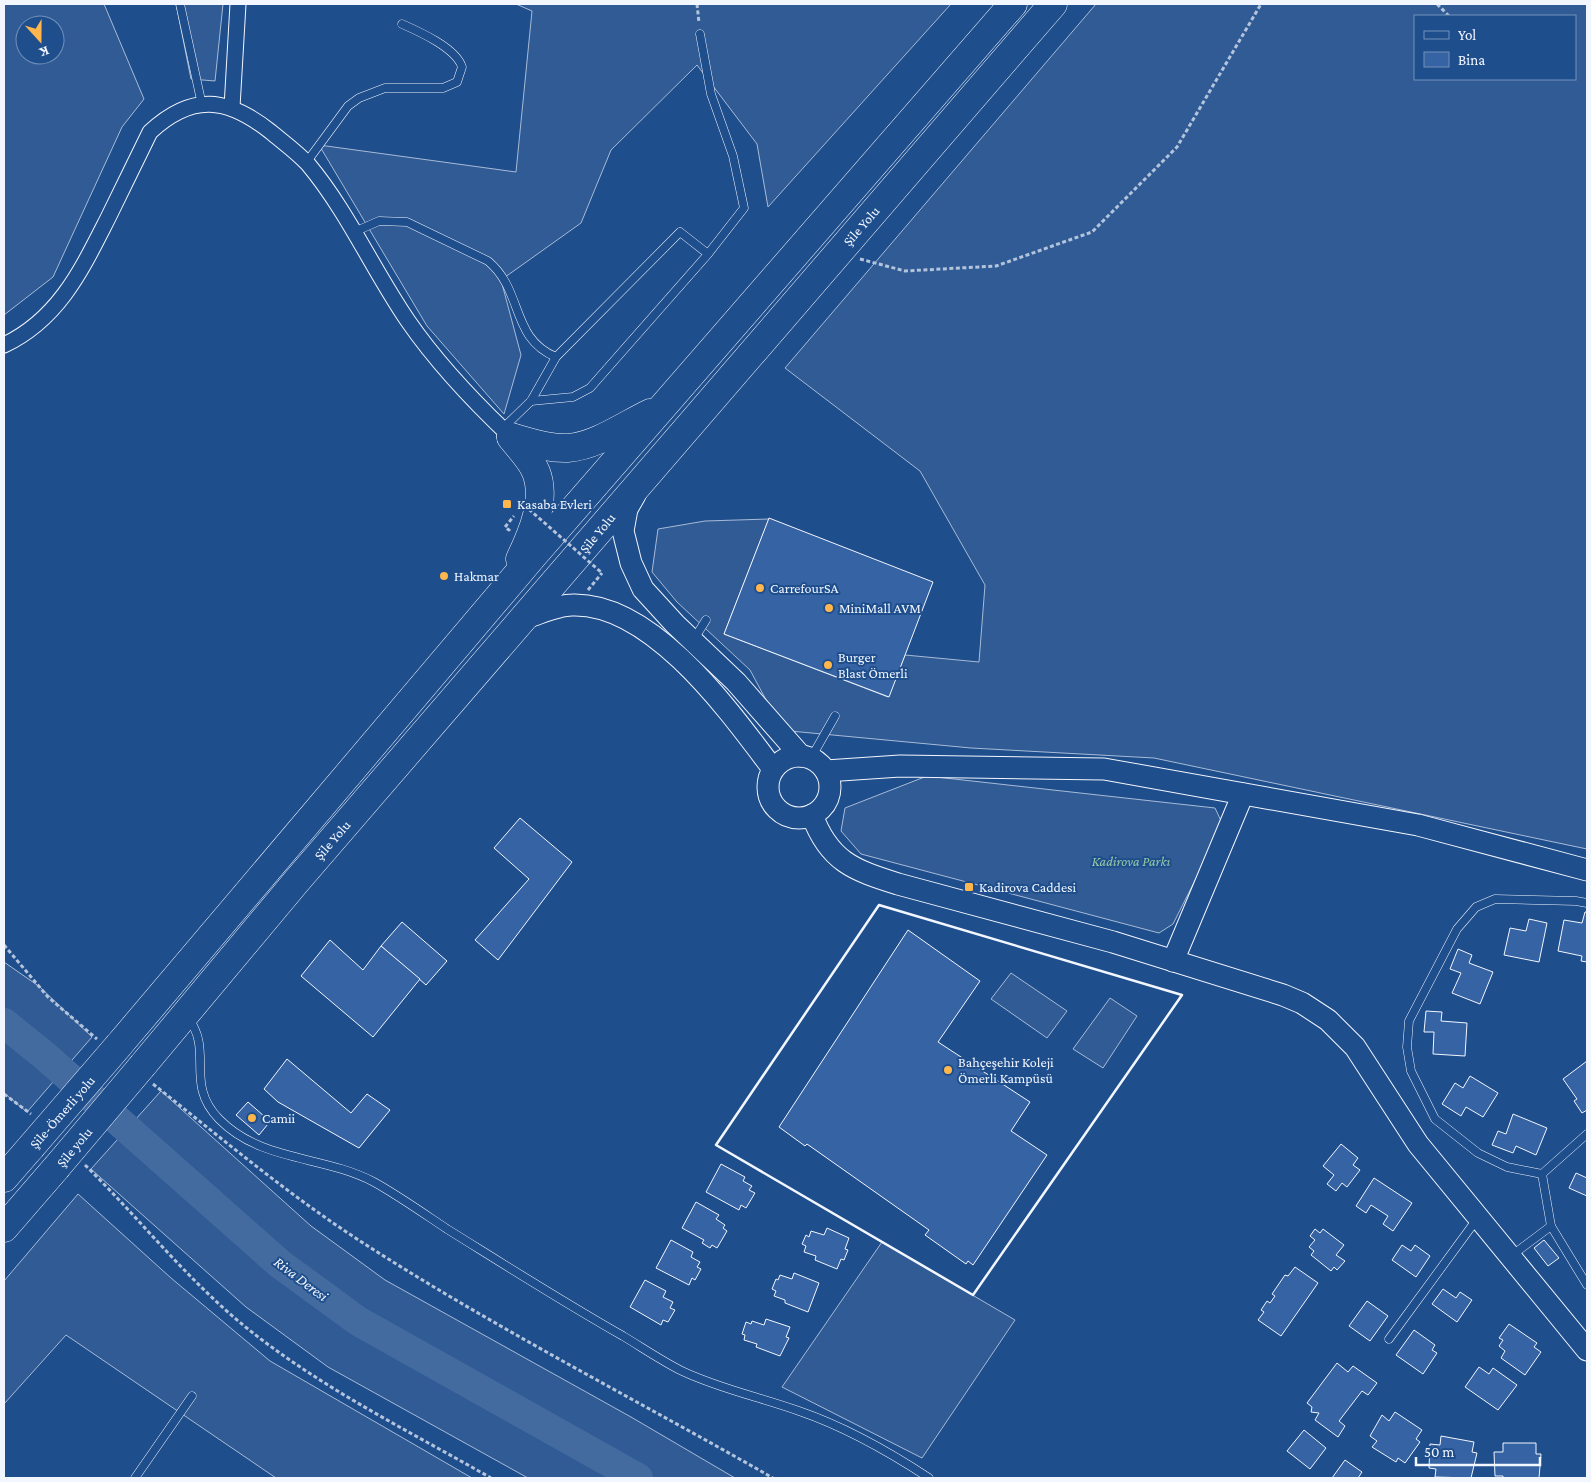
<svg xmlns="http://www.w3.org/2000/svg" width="1591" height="1482" font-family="'Crimson Pro',serif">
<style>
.built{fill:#305b95;stroke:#a8bbd7;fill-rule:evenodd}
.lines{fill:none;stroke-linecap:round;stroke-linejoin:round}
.river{stroke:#446ba0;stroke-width:30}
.building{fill:#3563a3;stroke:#f2f6ff}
.lane-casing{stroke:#f2f6ff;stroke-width:9}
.street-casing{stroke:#f2f6ff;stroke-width:17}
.secondary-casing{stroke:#f2f6ff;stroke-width:23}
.highway-casing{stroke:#f2f6ff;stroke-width:29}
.path{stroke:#b3c4dc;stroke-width:3;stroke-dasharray:4 2.5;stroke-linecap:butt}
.lane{stroke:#1f4e8c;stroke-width:8}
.street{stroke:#1f4e8c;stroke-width:15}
.secondary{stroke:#1f4e8c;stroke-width:21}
.highway{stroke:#1f4e8c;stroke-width:28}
.highway-bridge-casing{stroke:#f2f6ff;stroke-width:29;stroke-linecap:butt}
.path-bridge{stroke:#b3c4dc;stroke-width:3;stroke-dasharray:4 2.5;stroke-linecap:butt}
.highway-bridge{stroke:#1f4e8c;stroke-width:28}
.wall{stroke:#f2f6ff;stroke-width:2.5}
.poi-dot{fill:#ffb74d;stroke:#1f4e8c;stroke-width:2}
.labels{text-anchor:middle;stroke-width:4;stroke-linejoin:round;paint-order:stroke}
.street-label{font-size:14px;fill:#f2f6ff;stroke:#1f4e8c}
.poi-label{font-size:14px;fill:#f2f6ff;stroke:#1f4e8c;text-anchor:start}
.park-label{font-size:14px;font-style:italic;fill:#97c8a6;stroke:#1f4e8c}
.water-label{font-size:15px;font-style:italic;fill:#f2f6ff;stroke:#1f4e8c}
</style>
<rect width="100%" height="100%" fill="#1f4e8c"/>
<g class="built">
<path d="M4,4H104L144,99L122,127L53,277L4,315ZM25,25H55V55H25Z"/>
<path d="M176,4H223L215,81L191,79Z"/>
<path d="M516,4H951L768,207L757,144L697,65L611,150L581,223L501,280L521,355L504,414L427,326L319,145L516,172L532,11Z"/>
<path d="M1096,4H1587V849L1154,758L971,748L790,731L779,724L750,670L677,602L652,572L658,529L705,521L769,519L724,634L888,697L905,655L979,662L985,585L920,471L785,368ZM1415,16H1575V79H1415Z"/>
<path d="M927,776L1215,808L1223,825L1173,924L1159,933L861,854L841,831L845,808Z"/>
<path d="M4,962L40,987L92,1037L27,1112L4,1093Z"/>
<path d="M1011,973L1067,1011L1047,1038L991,999Z"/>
<path d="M1110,998L1137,1016L1103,1068L1073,1049Z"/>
<path d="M161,1091L311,1226L385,1280L631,1417L735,1478H528L328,1367L246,1307L91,1169Z"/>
<path d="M78,1194L171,1278L270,1361L472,1478H276L66,1335L4,1404V1281Z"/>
<path d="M882,1242L1015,1320L922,1458L782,1387Z"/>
</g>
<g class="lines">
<path class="river" d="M4,1023L45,1056L280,1264L358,1321L638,1478"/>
</g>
<g class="building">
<path d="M769,518L933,582L889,697L724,634Z"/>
<path d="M520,818L572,862L498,960L475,940L529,879L494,848Z"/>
<path d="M1585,912H1587V962L1581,961L1582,956L1558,951L1564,920L1582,923Z"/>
<path d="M1529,919L1547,923L1539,962L1504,955L1510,928L1526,931Z"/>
<path d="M402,922L447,961L426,985L381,946Z"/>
<path d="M908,930L980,981L938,1042L1030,1102L1011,1131L1047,1155L973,1265L968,1261L966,1264L925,1235L929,1230L807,1144L805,1146L779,1127Z"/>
<path d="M330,940L363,970L381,946L420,979L373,1037L301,976Z"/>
<path d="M1458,949L1472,955L1469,963L1493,972L1480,1004L1452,993L1461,973L1450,969Z"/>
<path d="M1426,1011L1442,1012L1441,1021L1467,1023L1465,1056L1433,1054L1434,1032H1424Z"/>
<path d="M287,1059L351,1113L367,1094L390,1110L359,1148L278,1102L264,1089Z"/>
<path d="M1587,1061V1110L1582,1113L1574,1101L1577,1099L1563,1079Z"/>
<path d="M1470,1076L1498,1093L1483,1117L1466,1107L1461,1116L1442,1104L1455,1083L1463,1088Z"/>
<path d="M248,1102L265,1117L263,1119L268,1124L259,1135L236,1115Z"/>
<path d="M1513,1114L1547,1128L1536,1155L1516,1146L1513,1153L1492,1145L1498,1131L1506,1134Z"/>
<path d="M1341,1144L1358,1158L1353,1165L1360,1170L1347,1187L1342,1183L1336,1191L1327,1184L1334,1175L1323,1166Z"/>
<path d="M721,1164L745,1177L743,1181L752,1186L749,1190L755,1193L746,1208L741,1205L739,1210L706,1192Z"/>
<path d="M1576,1173L1587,1178V1196L1569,1188Z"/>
<path d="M1374,1178L1412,1203L1393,1231L1383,1224L1388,1216L1371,1205L1366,1213L1356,1206Z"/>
<path d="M696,1202L719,1215L716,1219L725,1225L723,1228L727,1231L717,1248L712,1245L710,1248L702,1243L704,1240L682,1228Z"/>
<path d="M827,1228L849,1238L845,1249L848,1250L844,1260L841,1259L837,1269L815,1260L816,1256L804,1252L806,1246L802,1244L806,1235L809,1237L811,1231L824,1235Z"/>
<path d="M1315,1229L1320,1233L1323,1229L1344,1245L1336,1255L1345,1261L1337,1270L1334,1267L1331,1271L1311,1255L1314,1251L1309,1247L1315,1240L1310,1236Z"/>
<path d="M671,1240L693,1252L691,1257L700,1262L697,1267L701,1269L695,1280L692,1278L689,1285L656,1268Z"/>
<path d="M1544,1240L1559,1258L1548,1266L1534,1248Z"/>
<path d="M1402,1245L1411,1251L1415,1245L1430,1256L1416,1277L1392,1260Z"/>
<path d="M1295,1267L1318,1283L1281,1336L1258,1320L1264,1312L1261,1310L1267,1301L1270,1303L1275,1296L1272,1294L1285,1275L1288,1276Z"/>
<path d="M794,1273L819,1283L808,1312L785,1303V1300L774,1296L776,1291L772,1289L776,1279L778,1280L780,1275L792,1279Z"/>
<path d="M645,1280L666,1291L663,1297L673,1302L670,1308L675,1310L668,1322L663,1320L661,1325L630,1307Z"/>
<path d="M1443,1289L1456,1298L1460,1292L1472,1300L1457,1322L1432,1304Z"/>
<path d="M1367,1301L1388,1316L1370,1341L1349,1326Z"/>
<path d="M766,1319L790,1327L786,1337L789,1338L780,1356L756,1347L757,1344L744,1340L745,1335L742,1334L746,1322L751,1324L752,1321L764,1325Z"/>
<path d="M1509,1324L1537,1343L1534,1347L1541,1352L1525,1375L1501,1358L1505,1351L1499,1346L1503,1340L1499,1338Z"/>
<path d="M1414,1330L1435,1345L1432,1350L1437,1353L1423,1374L1396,1355Z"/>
<path d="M1337,1363L1348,1372L1353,1366L1377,1383L1368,1395L1362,1391L1339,1421L1345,1426L1338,1437L1315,1420L1319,1413L1311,1412L1312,1407L1307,1403Z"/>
<path d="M1479,1367L1489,1374L1493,1368L1517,1385L1498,1410L1465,1387Z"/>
<path d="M1395,1412L1422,1430L1416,1439L1420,1442L1405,1463L1398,1458L1396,1462L1372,1447L1377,1441L1370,1436L1382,1415L1389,1421Z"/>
<path d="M1304,1430L1326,1448L1310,1469L1287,1451Z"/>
<path d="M1441,1436L1474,1442L1472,1452L1477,1453L1471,1478L1435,1477L1436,1469L1429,1468L1430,1444L1440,1445Z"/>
<path d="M1503,1443H1536V1454H1541L1539,1478H1503V1476H1495L1494,1452H1503Z"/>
<path d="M1345,1460L1362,1472L1358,1478H1332Z"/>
</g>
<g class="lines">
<g class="lane-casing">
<g id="lane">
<path d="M180,4L202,105"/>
<path d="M306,163L348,106L359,98L385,88H443L457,82L462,67C456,48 420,32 402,24"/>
<path d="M354,232L379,221L407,222L488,261C524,291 510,338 556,357"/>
<path d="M531,401L573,397L590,388L708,254L744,208L733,156L711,94L700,34"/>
<path d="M502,429L531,401L556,357L680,232L708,254"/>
<path d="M694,639L706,620"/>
<path d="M811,758L835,716"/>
<path d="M188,1018C214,1051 184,1083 219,1119C261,1162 323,1155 374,1182C399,1196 423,1213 447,1229C505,1265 563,1302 623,1336C643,1348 662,1361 682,1371C720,1389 760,1397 799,1411C846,1427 888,1451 929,1478"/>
<path d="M1542,1174L1507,1167L1478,1153L1435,1119L1411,1071L1407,1047L1409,1021L1457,929L1476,907L1495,899L1576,901L1587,903"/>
<path d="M1542,1174L1551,1226L1587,1285"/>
<path d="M1542,1174L1587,1134"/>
<path d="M1511,1256L1551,1226"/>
<path d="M1389,1339L1477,1219"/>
<path d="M135,1478L192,1396"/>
</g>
</g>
<g class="street-casing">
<g id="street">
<path d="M232,107L238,4"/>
<path d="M4,345C59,319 82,269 108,218C122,189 136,161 150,132C192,93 227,97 271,132C283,142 297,152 308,164C348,212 373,270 408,321C437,363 474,402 511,437"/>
</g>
</g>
<g class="secondary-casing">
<g id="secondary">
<path d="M635,495L627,509L623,531L631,563L643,589L675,624L736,682L801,756"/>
<path d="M525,618C539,614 557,605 572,605C652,602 730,712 773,769"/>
<circle cx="799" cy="787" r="31"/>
<path d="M826,771L900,766L1104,769L1418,825L1587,870"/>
<path d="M812,815C829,861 853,870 898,884L1113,942L1283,995L1302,1003L1328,1020L1355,1047L1418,1144L1587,1350"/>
<path d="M1173,961L1243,794"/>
</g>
</g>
<g class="highway-casing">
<g id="highway">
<path d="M511,437C519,448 531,459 536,472C547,500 532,534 520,559"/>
<path d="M511,437C529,442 549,449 568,448C596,446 625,425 650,413"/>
<path d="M119,1045L533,556L1013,4"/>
<path d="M143,1065L295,883L1053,4"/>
<path d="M4,1178L31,1147"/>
<path d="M4,1228L56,1168"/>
</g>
</g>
<g class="path">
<path d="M697,4L699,23"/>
<path d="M1437,4L1449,16"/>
<path d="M860,259L905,271L996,266L1092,232L1177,147L1261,4"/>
<path d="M510,529L509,530L505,527L514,516"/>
<path d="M588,590L602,573"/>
<path d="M4,945L48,997L97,1039"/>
<path d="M153,1084C220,1137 285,1192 357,1239C491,1326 635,1399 773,1478"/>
<path d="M4,1094L31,1114"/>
<path d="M85,1165C140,1219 188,1281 248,1329C323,1389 409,1431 491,1478"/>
</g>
<use href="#lane" class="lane"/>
<use href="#street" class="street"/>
<use href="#secondary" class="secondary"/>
<use href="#highway" class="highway"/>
<g class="highway-bridge-casing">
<g id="highway-bridge">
<path d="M31,1147L119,1045"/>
<path d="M56,1168L143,1065"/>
</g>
</g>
<path class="path-bridge" d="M524,505L602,573"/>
<use href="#highway-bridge" class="highway-bridge"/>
<path class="wall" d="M879,905L1182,995L973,1295L716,1145Z"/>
</g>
<g class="poi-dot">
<rect x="502" y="499" width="10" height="10" rx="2.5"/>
<circle cx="444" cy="576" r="5"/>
<circle cx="760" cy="588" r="5"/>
<circle cx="829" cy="608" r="5"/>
<circle cx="828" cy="665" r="5"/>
<rect x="964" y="882" width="10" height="10" rx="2.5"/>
<circle cx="948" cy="1070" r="5"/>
<circle cx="252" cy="1118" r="5"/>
</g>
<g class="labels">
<g class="street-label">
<text transform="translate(861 226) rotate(-49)" y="5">Şile Yolu</text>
<text transform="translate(597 533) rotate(-50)" y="5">Şile Yolu</text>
<text transform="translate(332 840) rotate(-49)" y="5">Şile Yolu</text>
<text transform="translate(62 1112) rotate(-49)" y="5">Şile-Ömerli yolu</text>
<text transform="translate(74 1147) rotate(-50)" y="5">Şile yolu</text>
</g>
<g class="poi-label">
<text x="517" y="509">Kasaba Evleri</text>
<text x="454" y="581">Hakmar</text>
<text x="770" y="593">CarrefourSA</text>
<text x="839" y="613">MiniMall AVM</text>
<text x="838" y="662">Burger<tspan x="838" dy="16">Blast Ömerli</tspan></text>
<text x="979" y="892">Kadirova Caddesi</text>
<text x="958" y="1067">Bahçeşehir Koleji<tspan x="958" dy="16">Ömerli Kampüsü</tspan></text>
<text x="262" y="1123">Camii</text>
</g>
<g class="park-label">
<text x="1131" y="866">Kadirova Parkı</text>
</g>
<g class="water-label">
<text transform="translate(301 1279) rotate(37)" y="5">Riva Deresi</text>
</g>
</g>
<rect width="1591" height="1482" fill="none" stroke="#f2f6ff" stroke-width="10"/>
<rect x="1414" y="15" width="162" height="65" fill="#1f4e8c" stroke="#7391ba"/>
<rect x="1424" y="31" width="25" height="8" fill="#1f4e8c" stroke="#7391ba"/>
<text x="1458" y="40" font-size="15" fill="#f2f6ff">Yol</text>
<rect x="1424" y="52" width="25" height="15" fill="#3563a3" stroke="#7391ba"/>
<text x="1458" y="65" font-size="15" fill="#f2f6ff">Bina</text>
<g transform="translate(40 40) rotate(159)"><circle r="24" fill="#1f4e8c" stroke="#7391ba"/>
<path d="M0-4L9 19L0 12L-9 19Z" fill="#ffb74d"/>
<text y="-8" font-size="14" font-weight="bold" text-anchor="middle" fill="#f2f6ff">K</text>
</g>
<path d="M1416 1457v8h124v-8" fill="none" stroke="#f2f6ff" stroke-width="2.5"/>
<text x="1424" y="1457" font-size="15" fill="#f2f6ff" stroke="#1f4e8c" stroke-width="4" paint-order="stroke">50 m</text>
</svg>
